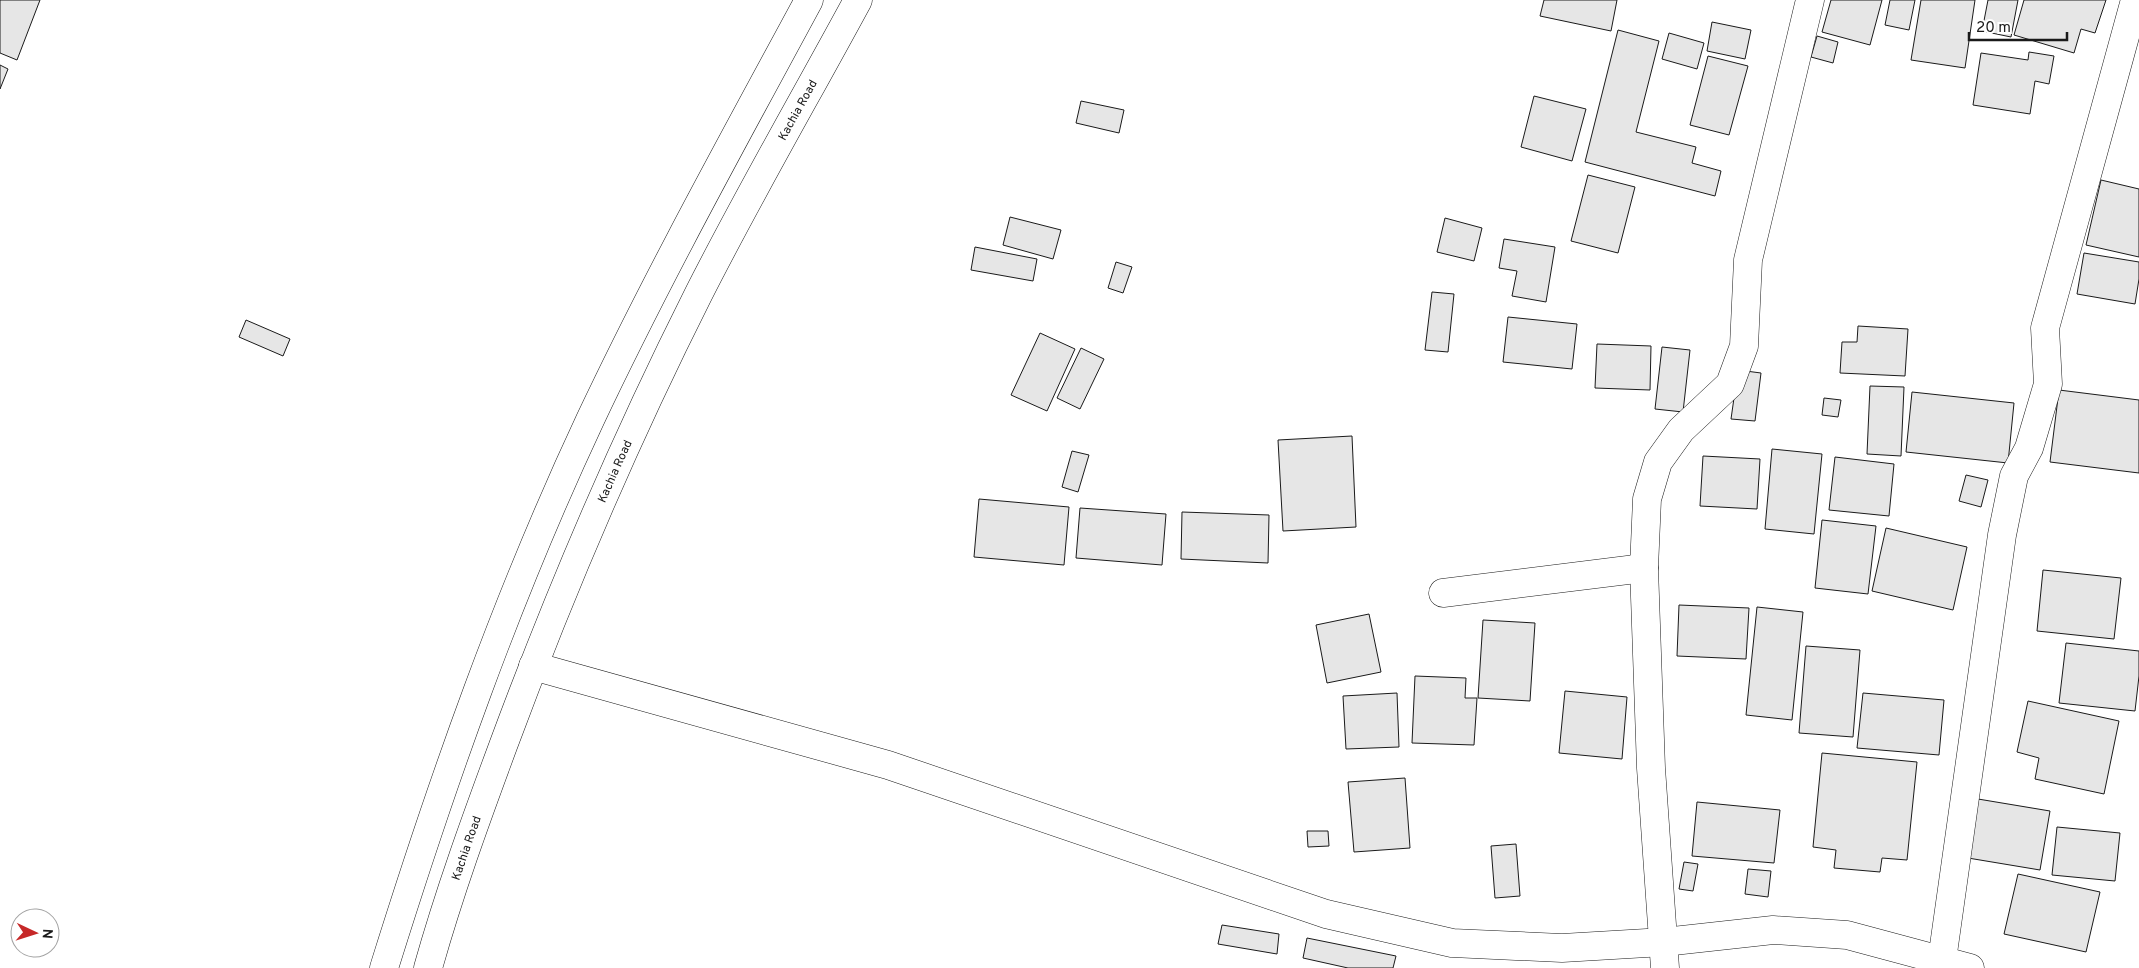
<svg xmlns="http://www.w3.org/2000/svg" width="2139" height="968" font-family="Overpass,sans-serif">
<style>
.building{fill:#e6e6e6;stroke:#1a1a1a}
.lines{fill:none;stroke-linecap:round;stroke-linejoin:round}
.minor-casing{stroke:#1a1a1a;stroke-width:29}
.trunk-casing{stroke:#1a1a1a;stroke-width:29}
.minor{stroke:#fff;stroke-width:28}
.trunk{stroke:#fff;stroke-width:28}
.labels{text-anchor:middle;stroke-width:4;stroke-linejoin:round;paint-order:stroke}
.street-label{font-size:12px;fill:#1a1a1a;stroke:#fff}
</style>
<rect width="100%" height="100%" fill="#fff"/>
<g class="building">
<path d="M0,0H40L17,60L0,53Z"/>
<path d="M1544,0H1617L1611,31L1540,16Z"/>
<path d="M1831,0H1882L1870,45L1822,32Z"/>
<path d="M1890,0H1915L1909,30L1885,25Z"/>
<path d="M1921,0H1975L1965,68L1911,60Z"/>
<path d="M1988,0H2018L2011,37L1982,31Z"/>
<path d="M2024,0H2106L2095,33L2081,29L2074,53L2014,35Z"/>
<path d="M1712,22L1751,30L1745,59L1707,51Z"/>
<path d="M1618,30L1659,41L1636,132L1696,147L1692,163L1721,171L1715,196L1585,162Z"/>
<path d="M1669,33L1704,43L1697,69L1662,59Z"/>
<path d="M1817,36L1838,42L1833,63L1811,57Z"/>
<path d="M2029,52L2054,56L2049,84L2035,81L2030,114L1973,105L1981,53L2028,60Z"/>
<path d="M1708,56L1748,66L1729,135L1690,125Z"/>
<path d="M0,65L8,69L0,89Z"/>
<path d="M1534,96L1586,109L1572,161L1521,147Z"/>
<path d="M1081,101L1124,110L1119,133L1076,123Z"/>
<path d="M1588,175L1635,187L1618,253L1571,241Z"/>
<path d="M2101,180L2139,189V257L2086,245Z"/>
<path d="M1010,217L1061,230L1053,259L1003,245Z"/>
<path d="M1445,218L1482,228L1474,261L1437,252Z"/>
<path d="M1504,239L1555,247L1546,302L1512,296L1517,271L1499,268Z"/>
<path d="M975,247L1037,259L1033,281L971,270Z"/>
<path d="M2084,253L2139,262V279L2135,304L2077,294Z"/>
<path d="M1116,262L1132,267L1123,293L1108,288Z"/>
<path d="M1432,292L1454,294L1448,352L1425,350Z"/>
<path d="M1508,317L1577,324L1572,369L1503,362Z"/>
<path d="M246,320L290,339L283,356L239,337Z"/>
<path d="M1858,326L1908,329L1905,376L1840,373L1842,342H1857Z"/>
<path d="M1040,333L1075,349L1047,411L1011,395Z"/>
<path d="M1597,344L1651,346L1650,390L1595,388Z"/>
<path d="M1662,347L1690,350L1683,412L1655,409Z"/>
<path d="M1081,348L1104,359L1080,409L1057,398Z"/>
<path d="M1738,370L1761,373L1755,421L1731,419Z"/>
<path d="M1870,386L1904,387L1901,456L1867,454Z"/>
<path d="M2059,390L2139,400V473L2050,462Z"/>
<path d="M1912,392L2014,403L2008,463L1906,452Z"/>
<path d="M1824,398L1841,400L1838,417L1822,415Z"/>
<path d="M1352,436L1356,527L1283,531L1278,440Z"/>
<path d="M1772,449L1822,454L1814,534L1765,529Z"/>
<path d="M1072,451L1089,455L1078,492L1062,487Z"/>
<path d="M1703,456L1760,459L1757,509L1700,506Z"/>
<path d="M1835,457L1894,464L1889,516L1829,510Z"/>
<path d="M1966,475L1988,480L1981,507L1959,501Z"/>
<path d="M979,499L1069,507L1064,565L974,557Z"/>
<path d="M1080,508L1166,514L1162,565L1076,558Z"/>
<path d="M1182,512L1269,515L1268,563L1181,559Z"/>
<path d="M1822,520L1876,526L1868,594L1815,588Z"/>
<path d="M1886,528L1967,547L1953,610L1872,591Z"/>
<path d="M2043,570L2121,578L2114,639L2037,631Z"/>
<path d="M1679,605L1749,608L1746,659L1677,656Z"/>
<path d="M1757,607L1803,612L1792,720L1746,715Z"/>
<path d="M1369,614L1381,672L1327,683L1316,625Z"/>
<path d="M1483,620L1535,623L1530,701L1478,698Z"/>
<path d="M2066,643L2139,651V676L2135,711L2059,703Z"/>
<path d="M1806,646L1860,650L1853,737L1799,733Z"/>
<path d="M1415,676L1466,678L1465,698H1477L1474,745L1412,743Z"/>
<path d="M1565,691L1627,697L1622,759L1559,753Z"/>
<path d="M1397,693L1399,747L1346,749L1343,696Z"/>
<path d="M1863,693L1944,700L1939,755L1857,748Z"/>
<path d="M2028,701L2119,721L2104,794L2035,779L2039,758L2017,752Z"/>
<path d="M1822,753L1917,762L1907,860L1882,858L1880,872L1834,868L1836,850L1813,847Z"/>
<path d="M1405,778L1410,848L1354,852L1348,782Z"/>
<path d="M1978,799L2050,811L2040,870L1968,858Z"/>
<path d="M1697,802L1780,810L1774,863L1692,856Z"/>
<path d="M2057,827L2120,833L2115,881L2052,875Z"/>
<path d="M1307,831H1328L1329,846L1308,847Z"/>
<path d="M1516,844L1520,896L1495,898L1491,846Z"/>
<path d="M1684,862L1698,864L1693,891L1679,889Z"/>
<path d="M1748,869L1771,871L1768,897L1745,894Z"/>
<path d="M2018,874L2100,892L2086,952L2004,934Z"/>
<path d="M1222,925L1279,934L1277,954L1218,944Z"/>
<path d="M1307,938L1396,956L1393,968H1348L1303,958Z"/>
</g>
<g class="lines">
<g class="minor-casing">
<g id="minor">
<path d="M1443,593L1644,568"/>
<path d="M533,666L888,765L1326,914L1452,943L1562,948L1664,942L1773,930L1847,935L1970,968"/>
<path d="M1942,960L2002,535L2014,476L2029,448L2048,384L2045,328L2135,0"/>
<path d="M1665,968L1651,768L1644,568L1647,499L1658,462L1681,430L1730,384L1744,346L1748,260L1810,0"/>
</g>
</g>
<g class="trunk-casing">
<g id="trunk">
<path d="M384,968C442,782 507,597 590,420C657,278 734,139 809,0"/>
<path id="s1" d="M428,968C449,893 476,819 503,746C560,592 624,442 698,295C748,196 805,98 858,0"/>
</g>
</g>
<use href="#minor" class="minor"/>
<use href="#trunk" class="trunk"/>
</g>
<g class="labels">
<g class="street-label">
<text dy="4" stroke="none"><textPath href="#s1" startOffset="936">Kachia Road</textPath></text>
<text dy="4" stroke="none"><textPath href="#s1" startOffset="531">Kachia Road</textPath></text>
<text dy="4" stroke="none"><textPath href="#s1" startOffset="126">Kachia Road</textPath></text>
</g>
</g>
<g transform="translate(35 933) rotate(94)"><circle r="24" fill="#ffffff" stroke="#a3a3a3"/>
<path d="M0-4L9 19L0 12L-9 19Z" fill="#c62828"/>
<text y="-8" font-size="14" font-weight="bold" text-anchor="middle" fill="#1a1a1a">N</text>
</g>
<path d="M1969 32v8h98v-8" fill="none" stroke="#1a1a1a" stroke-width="2.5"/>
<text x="1976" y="32" font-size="15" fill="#1a1a1a" stroke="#ffffff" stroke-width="4" paint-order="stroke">20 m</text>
</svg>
